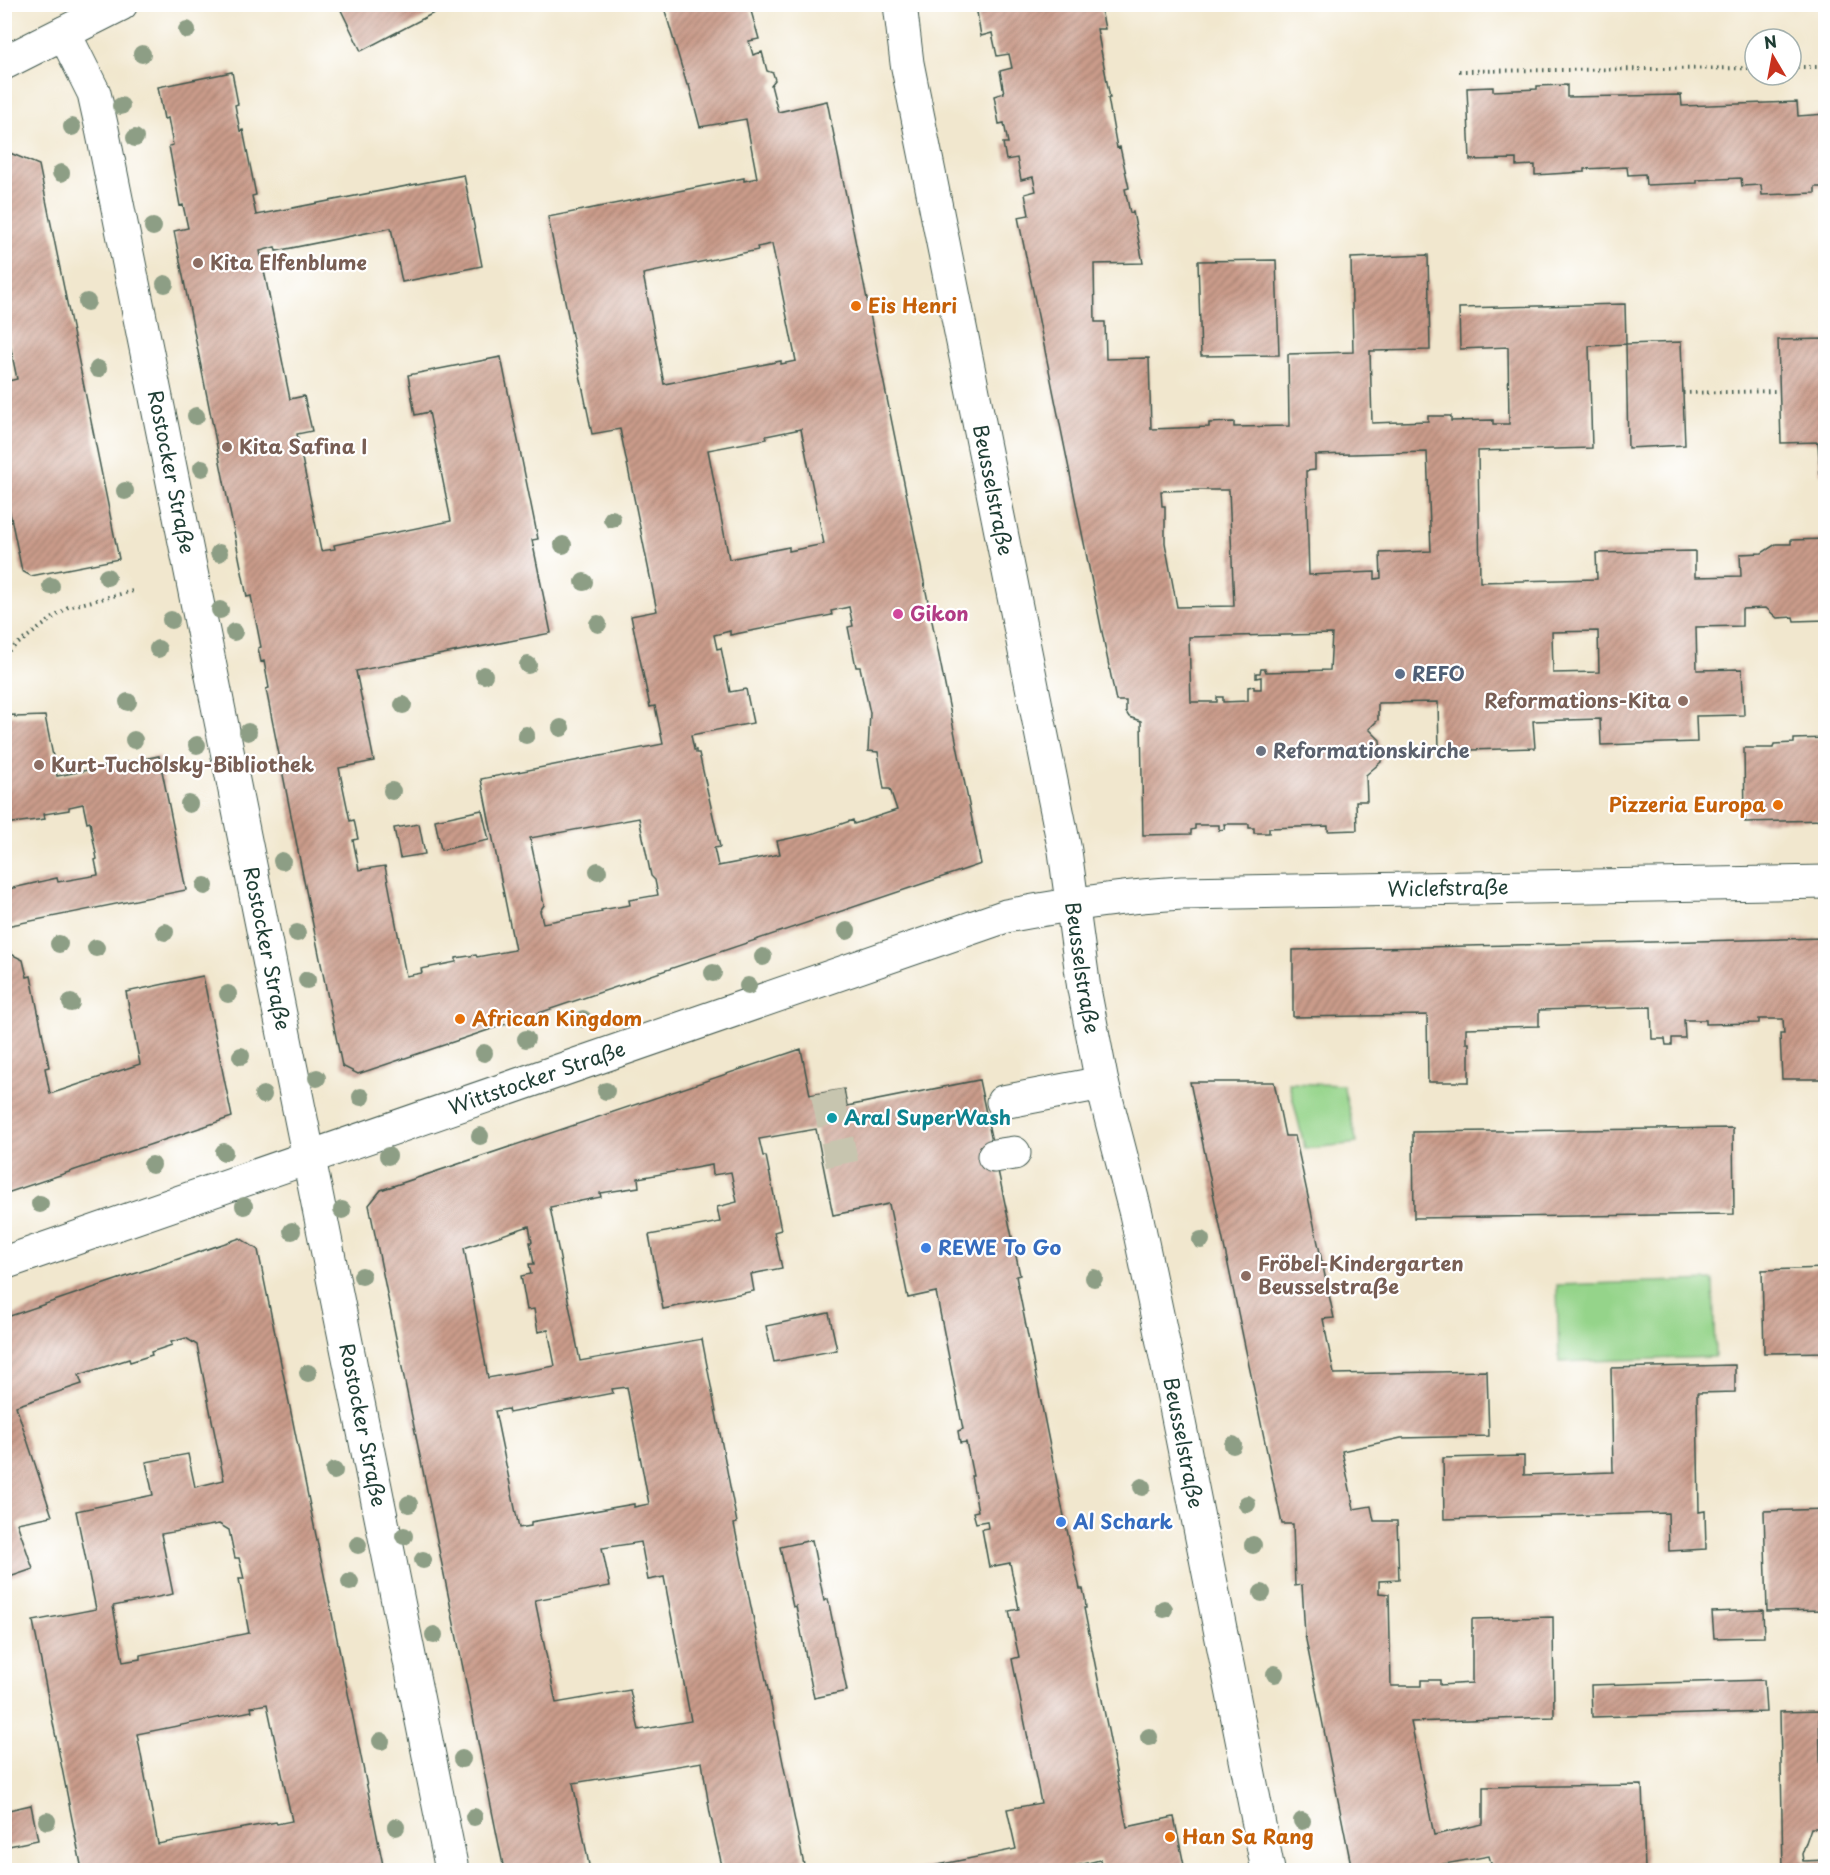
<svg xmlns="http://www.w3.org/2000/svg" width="1830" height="1875" font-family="'Playpen Sans',sans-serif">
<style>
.park{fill:#95d48a;stroke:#5a885f;stroke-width:1.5}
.building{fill:url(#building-hatch);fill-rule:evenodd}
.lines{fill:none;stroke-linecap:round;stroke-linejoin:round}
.minor-tunnel{stroke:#c7c5af;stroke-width:33;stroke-dasharray:33 16;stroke-linecap:butt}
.minor-casing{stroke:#3e564b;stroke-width:35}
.major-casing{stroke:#3e564b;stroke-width:35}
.path{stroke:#3e564b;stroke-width:4;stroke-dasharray:1.5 4.5;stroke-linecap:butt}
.minor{stroke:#fff;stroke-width:33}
.major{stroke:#fff;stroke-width:33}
.tree{fill:#8d9e85}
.education-dot{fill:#8d6e63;stroke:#fff;stroke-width:2}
.food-dot{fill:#e8710a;stroke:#fff;stroke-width:2}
.hotel-dot{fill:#d1479c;stroke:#fff;stroke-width:2}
.service-dot{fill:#5c6f8a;stroke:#fff;stroke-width:2}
.worship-dot{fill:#6b7280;stroke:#fff;stroke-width:2}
.culture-dot{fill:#0f9aa8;stroke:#fff;stroke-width:2}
.shop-dot{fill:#3f7fe0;stroke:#fff;stroke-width:2}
.labels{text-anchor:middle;stroke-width:4.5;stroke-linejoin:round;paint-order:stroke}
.education-label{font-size:20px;font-weight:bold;fill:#785e54;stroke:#fff;text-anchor:start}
.food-label{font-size:20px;font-weight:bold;fill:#c56008;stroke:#fff;text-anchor:start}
.street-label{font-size:20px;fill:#1f3d34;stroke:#fff}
.hotel-label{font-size:20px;font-weight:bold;fill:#b23c85;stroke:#fff;text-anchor:start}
.service-label{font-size:20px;font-weight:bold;fill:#4e5e75;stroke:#fff;text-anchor:start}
.worship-label{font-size:20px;font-weight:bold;fill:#5b616d;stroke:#fff;text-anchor:start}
.culture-label{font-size:20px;font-weight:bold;fill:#0d838f;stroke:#fff;text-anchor:start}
.shop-label{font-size:20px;font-weight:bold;fill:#366cbe;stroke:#fff;text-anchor:start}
</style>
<defs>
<pattern id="building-hatch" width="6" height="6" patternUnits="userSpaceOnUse" patternTransform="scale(1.5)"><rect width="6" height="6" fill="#ca9b8a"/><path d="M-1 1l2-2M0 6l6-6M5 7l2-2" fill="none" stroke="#a38072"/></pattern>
</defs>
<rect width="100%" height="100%" fill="#fff"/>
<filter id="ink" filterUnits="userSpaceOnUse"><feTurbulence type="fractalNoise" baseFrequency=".0167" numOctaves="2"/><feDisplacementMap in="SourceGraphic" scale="12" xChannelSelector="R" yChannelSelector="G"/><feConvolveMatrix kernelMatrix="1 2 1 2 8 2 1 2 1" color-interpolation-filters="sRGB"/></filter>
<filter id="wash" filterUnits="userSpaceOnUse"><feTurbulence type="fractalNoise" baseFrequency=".008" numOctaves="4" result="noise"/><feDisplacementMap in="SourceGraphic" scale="24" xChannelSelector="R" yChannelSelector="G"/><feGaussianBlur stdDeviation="1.35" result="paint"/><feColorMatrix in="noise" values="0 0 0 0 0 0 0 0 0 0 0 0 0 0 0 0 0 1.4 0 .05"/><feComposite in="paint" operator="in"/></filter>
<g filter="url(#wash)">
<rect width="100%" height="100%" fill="#f1e7ce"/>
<g class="park">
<path d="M1289,1083L1343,1085L1357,1143L1305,1149Z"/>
<path d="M1713,1280L1715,1357L1559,1362L1557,1285Z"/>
</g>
<g id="blocks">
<g class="building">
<path d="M338,4H451L361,51Z"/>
<path d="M663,4H749L759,39L749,41L753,55L762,52L767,71L773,73L775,80L771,85L778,112L827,101L981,864L358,1074L342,1066L304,881L266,689L269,688L264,661L261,662L258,648L261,647L251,596L247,597L174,231L188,228L183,205L180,206L169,146L173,145L168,118L164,119L158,87L232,72L238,104L235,105L240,131L243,130L256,195L252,196L256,215L464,175L482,266L402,282L391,228L276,251L275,247L260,251L290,399L304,396L312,431L297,434L321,551L335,549L334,545L451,521L429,412L415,415L408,375L501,357L538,539L532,540L551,633L356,671L374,761L339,768L350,821L354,820L358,839L353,840L359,870L385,866L406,976L422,973L421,969L456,962V958L476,955L477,957L515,950L481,779L663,744L655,706L650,707L631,616L657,611L620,429L592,434L548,217L744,178V181L757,178L746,119L700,127L689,85H687ZM772,244L796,361L781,364V361L664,384L643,274L758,250L757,247ZM801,429L824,544L789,551V547L729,559L708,450L767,439L766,436ZM849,607L853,626L848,627L856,667H860L870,713L868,751L878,752L884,789H890L897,810L854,824L853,820L815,833L777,841L780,854L718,866L714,848L720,847L699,753H696V750H694L691,735L753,723L746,689L730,692L721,648L717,649L714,635L730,631V635L832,615L831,611ZM639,818L651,876L655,880L658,895L629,900L630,905L601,910L602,912L543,923L540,911L544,905L530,838Z"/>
<path d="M979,4H1100L1105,29H1097L1110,98H1108L1117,148L1120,147L1129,188L1125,189L1130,213L1133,212L1143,263L1094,264L1095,322H1105L1106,359L1149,358L1151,429L1209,427V423L1234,422V427L1289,426L1288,354L1353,352L1351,258L1428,255L1430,350L1370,351L1372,423L1428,421V416H1451V421L1493,420V424H1509L1508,347L1460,349L1459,308L1625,304L1626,344L1681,342L1685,445L1628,448L1626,344L1589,346L1592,448L1478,451L1480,582L1597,579L1596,553L1695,551V577L1741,576L1740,554L1762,553L1776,544H1791V540L1826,539V620L1794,621L1793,617L1777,618L1766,608L1742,609V626L1696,627L1697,670L1742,669L1744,715L1696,716L1697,742L1601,745L1600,719L1533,721L1535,748L1439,751L1438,702L1378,703V720L1369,729L1380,740L1381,762L1366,775L1367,801H1356L1357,830L1328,831V826L1269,828V833H1254V828H1249V824H1224L1225,829L1219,830V825H1195V829L1191,830V834L1143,835L1141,721L1129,717L1126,712V701H1116L1018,217L1029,215L1025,194L1036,191L1033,177L1021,180L1017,158L1006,160L1003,143H1008L1004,123L999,124L994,96L1004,93L1000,71L1012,68L1009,54L997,56L992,33L981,36L976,6ZM1427,452L1431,551L1380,553L1381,578L1375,579V572L1309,575L1306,471L1315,470V455ZM1198,490H1229L1234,606L1177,607L1165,543V506H1162L1161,491ZM1598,631L1599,672L1553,673L1552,632ZM1332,634L1330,670L1266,672L1265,669H1261L1260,673H1256V678L1261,677V689H1254V686L1248,687V701L1223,702V697H1217V702H1191L1189,637Z"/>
<path d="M1567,85V97L1681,95L1682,106L1797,102L1798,116L1826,114V187H1815V193L1762,195L1761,185L1742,186L1741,178L1697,180V183L1646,185L1645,174L1628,175L1627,167L1584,169V172L1535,175V165L1516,166V159L1470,160L1467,88L1493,87V91L1537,89V86Z"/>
<path d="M10,153L39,165L119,559L31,576L22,571L4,484V448L9,447L4,425V382L17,379L7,330L4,332V156Z"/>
<path d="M1276,260L1279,355L1201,356L1198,261Z"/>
<path d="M1826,339V473L1820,474L1818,442L1781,443L1778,340Z"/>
<path d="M15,715V717L45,716L57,776L159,756L186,890L6,926L11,954L23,960L27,977L31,976L49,1067L45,1068L50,1094L140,1064L126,992L203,976L232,1117L4,1194V890L57,878L58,882L98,875L95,860L97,859L90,822L87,823L83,804L69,807V810L44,814L45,819L4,824V716Z"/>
<path d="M1826,738V820L1745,822L1744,748H1773L1774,744L1794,743V739Z"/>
<path d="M482,810L489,840L441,850L435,820Z"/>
<path d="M419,824L425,854L400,858L394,828Z"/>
<path d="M1826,938V1079H1782L1780,1034H1784L1783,1019H1759V1023L1706,1024V1020H1684L1685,1038H1672V1045H1666L1665,1039H1652L1651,1007L1539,1010V1026L1466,1028V1043H1469V1082H1428L1427,1015L1293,1017V950Z"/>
<path d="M801,1049L810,1095L844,1089L847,1106L979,1080L1020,1275L1016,1276L1062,1507L1080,1589H1083L1085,1598L1086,1608H1084L1127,1827L1174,1817L1185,1870H1102L1100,1860L1060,1870H914L1016,1849L1007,1809L1041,1803L1012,1659L1019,1657L1009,1611L1019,1609L1010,1563L989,1567L982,1529L988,1528L987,1521L976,1523L973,1512L978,1511L971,1476H973L966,1442L960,1443L958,1431L963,1429L936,1292L908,1298L889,1204L833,1215L816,1129L759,1139L763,1156H766L781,1230L774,1232L782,1268L751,1274L754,1291L663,1309L649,1235L720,1222L717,1207L737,1202L731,1172L713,1175L712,1165L638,1178L639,1187L600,1193L601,1197L550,1207L580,1361L702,1339L737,1523L734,1524L805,1870H703L722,1866L710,1813L702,1762L573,1783L590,1870H504L369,1205L381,1190ZM529,1226L532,1242H530L534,1264H529L531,1274L521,1276L527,1310L534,1309L538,1332L548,1330L555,1366L488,1378L464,1248ZM627,1387L649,1504L634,1507V1504L531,1522V1526L519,1528L495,1411L508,1409L509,1413L613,1393L612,1389ZM641,1542L648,1580L664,1577L691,1721L639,1730L630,1690L556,1703L535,1600L610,1586L602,1548Z"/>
<path d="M1190,1082H1274L1285,1136H1295L1334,1318L1323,1319L1334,1374L1487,1371L1489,1436L1401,1438L1342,1451L1354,1509L1371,1506L1374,1521H1397L1399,1580L1379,1581V1593L1389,1594L1391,1686H1421V1680H1440V1685L1472,1683V1619L1553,1617L1554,1717L1411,1722L1434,1835L1483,1824V1787L1642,1785L1645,1869L1493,1870L1489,1856L1439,1865L1441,1870H1352L1305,1635L1302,1585L1295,1586L1293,1524H1282Z"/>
<path d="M1733,1128L1734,1214L1414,1218L1413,1132Z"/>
<path d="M240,1238L258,1250L384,1870H82L33,1621L96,1609L76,1511L153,1495L146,1462L188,1454L195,1487L224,1480L197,1345L186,1338L171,1342L172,1345L151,1352L152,1355L130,1362L129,1359L79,1375L82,1384L16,1406L52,1516L17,1523L33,1569L4,1579V1318ZM219,1524L229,1530L235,1558H239L244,1579H239L249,1633L140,1655V1659L123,1662L113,1606L173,1594L161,1534ZM267,1704L292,1821L277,1824L276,1822L158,1844L137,1734L252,1711L251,1707Z"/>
<path d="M1826,1268V1352L1764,1353L1762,1270Z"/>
<path d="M829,1313L837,1350L774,1362L766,1326Z"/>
<path d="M1735,1365V1392L1697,1393L1699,1512L1705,1511L1706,1549L1669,1551L1668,1513L1444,1519L1443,1458L1524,1456V1475L1613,1472L1611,1368Z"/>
<path d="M1826,1509V1610L1767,1611L1764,1511Z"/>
<path d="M812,1540L824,1601L828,1599L847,1691L814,1698L796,1606L793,1607L780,1547Z"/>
<path d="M1763,1610L1764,1637L1714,1638L1712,1612Z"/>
<path d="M1764,1680L1766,1712L1592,1717L1591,1685Z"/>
<path d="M1819,1711L1822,1828H1811L1802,1854L1803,1861L1826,1860V1870H1783L1780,1712Z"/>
<path d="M31,1805L38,1840L4,1847V1811Z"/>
</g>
</g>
</g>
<g filter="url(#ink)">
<use href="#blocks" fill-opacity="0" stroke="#3e564b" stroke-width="1.5"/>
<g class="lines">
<path class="minor-tunnel" d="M827,1092L842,1164"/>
<g class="minor-casing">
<g id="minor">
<path id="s1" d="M64,33L94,93L102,129L452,1870"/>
<path d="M1003,1102L1102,1083"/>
<path d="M994,1156L1014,1153"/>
<path id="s2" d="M4,1263L1006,916C1065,905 1123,896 1182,893L1826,882"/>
</g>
</g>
<g class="major-casing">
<g id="major">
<path id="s3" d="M900,4L907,63L1065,851L1084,989L1102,1083L1136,1214L1166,1357L1268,1870"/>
<path d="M4,63L121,4"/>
</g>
</g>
<g class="path">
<path d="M1791,67H1826"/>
<path d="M1459,71L1755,68"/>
<path d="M1683,393L1779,391"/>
<path d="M4,654L68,607L133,591"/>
</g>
<use href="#minor" class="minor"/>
<use href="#major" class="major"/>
</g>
<g class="tree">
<circle cx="187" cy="30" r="9"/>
<circle cx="142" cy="54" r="9"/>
<circle cx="121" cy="106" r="9"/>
<circle cx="72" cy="127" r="9"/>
<circle cx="135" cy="138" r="9"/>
<circle cx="61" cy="173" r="9"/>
<circle cx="153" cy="227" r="9"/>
<circle cx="165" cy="284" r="9"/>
<circle cx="87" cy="302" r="9"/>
<circle cx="98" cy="369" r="9"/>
<circle cx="196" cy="416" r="9"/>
<circle cx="202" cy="468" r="9"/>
<circle cx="125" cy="491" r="9"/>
<circle cx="612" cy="519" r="9"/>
<circle cx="563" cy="545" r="9"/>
<circle cx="219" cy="553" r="9"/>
<circle cx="107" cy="577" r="9"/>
<circle cx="584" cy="582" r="9"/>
<circle cx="51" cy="586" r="9"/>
<circle cx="220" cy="610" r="9"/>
<circle cx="171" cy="620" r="9"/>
<circle cx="598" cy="624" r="9"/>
<circle cx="234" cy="632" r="9"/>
<circle cx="158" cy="649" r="9"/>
<circle cx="528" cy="665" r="9"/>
<circle cx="484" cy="675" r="9"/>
<circle cx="128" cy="702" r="9"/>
<circle cx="403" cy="705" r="9"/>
<circle cx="561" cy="728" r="9"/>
<circle cx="248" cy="732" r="9"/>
<circle cx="526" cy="735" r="9"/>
<circle cx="134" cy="740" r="9"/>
<circle cx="197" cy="745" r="9"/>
<circle cx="392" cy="791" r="9"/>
<circle cx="189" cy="804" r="9"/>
<circle cx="282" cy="861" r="9"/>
<circle cx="598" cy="871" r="9"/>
<circle cx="205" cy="886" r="9"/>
<circle cx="847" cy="931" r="9"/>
<circle cx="165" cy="932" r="9"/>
<circle cx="297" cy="933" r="9"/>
<circle cx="59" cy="944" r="9"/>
<circle cx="96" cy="948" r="9"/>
<circle cx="763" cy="957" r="9"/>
<circle cx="713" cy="973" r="9"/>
<circle cx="307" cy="980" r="9"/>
<circle cx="748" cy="986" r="9"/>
<circle cx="228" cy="994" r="9"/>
<circle cx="71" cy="1003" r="9"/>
<circle cx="583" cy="1019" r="9"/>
<circle cx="526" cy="1039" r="9"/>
<circle cx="484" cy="1053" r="9"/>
<circle cx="241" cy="1056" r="9"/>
<circle cx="317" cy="1078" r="9"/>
<circle cx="606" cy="1091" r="9"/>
<circle cx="263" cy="1095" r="9"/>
<circle cx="361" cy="1097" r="9"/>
<circle cx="480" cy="1136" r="9"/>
<circle cx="224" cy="1152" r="9"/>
<circle cx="388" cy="1156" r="9"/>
<circle cx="152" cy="1165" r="9"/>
<circle cx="40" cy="1204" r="9"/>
<circle cx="244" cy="1206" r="9"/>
<circle cx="342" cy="1210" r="9"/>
<circle cx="292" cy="1231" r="9"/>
<circle cx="1201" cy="1240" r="9"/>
<circle cx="362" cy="1276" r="9"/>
<circle cx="1094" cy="1278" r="9"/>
<circle cx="308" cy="1373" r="9"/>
<circle cx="1233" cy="1445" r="9"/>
<circle cx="334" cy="1471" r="9"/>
<circle cx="1142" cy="1487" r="9"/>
<circle cx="409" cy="1504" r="9"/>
<circle cx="1247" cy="1504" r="9"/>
<circle cx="404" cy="1536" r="9"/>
<circle cx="358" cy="1545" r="9"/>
<circle cx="1253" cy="1545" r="9"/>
<circle cx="423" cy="1560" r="9"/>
<circle cx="350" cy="1582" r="9"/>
<circle cx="1262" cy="1593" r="9"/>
<circle cx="1164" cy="1609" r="9"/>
<circle cx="434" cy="1635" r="9"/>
<circle cx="1275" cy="1674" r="9"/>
<circle cx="1149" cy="1737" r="9"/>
<circle cx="381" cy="1741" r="9"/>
<circle cx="462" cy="1759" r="9"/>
<circle cx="474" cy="1817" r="9"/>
<circle cx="47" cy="1821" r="9"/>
<circle cx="1302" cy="1821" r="9"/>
<circle cx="396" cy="1827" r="9"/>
</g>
</g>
<g class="education-dot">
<circle cx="198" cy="263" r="6"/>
<circle cx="227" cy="447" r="6"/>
<circle cx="1683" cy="701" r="6"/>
<circle cx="39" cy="765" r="6"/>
<circle cx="1246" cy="1276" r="6"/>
</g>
<g class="food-dot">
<circle cx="856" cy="306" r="6"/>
<circle cx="1778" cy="805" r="6"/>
<circle cx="460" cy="1019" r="6"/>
<circle cx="1170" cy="1837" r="6"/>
</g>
<circle class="hotel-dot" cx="898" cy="614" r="6"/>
<circle class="service-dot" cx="1400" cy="674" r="6"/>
<circle class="worship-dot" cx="1261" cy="751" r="6"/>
<circle class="culture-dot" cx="832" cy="1118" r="6"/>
<g class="shop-dot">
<circle cx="926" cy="1248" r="6"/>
<circle cx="1061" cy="1522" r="6"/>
</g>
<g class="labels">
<g class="education-label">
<text x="210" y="270">Kita Elfenblume</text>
<text x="239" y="454">Kita Safina I</text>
<text x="1671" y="708" text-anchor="end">Reformations-Kita</text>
<text x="51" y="772">Kurt-Tucholsky-Bibliothek</text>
<text x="1258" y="1271">Fröbel-Kindergarten<tspan x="1258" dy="23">Beusselstraße</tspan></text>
</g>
<g class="food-label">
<text x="868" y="313">Eis Henri</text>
<text x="1766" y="812" text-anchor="end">Pizzeria Europa</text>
<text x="472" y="1026">African Kingdom</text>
<text x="1182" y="1844">Han Sa Rang</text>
</g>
<g class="street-label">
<text dy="7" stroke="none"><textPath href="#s1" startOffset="454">Rostocker Straße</textPath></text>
<text dy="7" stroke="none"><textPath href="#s3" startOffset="495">Beusselstraße</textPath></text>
<text dy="7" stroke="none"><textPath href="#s2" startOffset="1504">Wiclefstraße</textPath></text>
<text dy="7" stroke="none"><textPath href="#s1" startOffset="940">Rostocker Straße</textPath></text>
<text dy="7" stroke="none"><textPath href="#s3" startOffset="981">Beusselstraße</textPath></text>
<text dy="7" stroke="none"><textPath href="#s2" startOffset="564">Wittstocker Straße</textPath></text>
<text dy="7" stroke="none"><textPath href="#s1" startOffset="1426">Rostocker Straße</textPath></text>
<text dy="7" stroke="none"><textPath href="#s3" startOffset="1467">Beusselstraße</textPath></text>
</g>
<g class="hotel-label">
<text x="910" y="621">Gikon</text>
</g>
<g class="service-label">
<text x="1412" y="681">REFO</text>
</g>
<g class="worship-label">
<text x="1273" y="758">Reformationskirche</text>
</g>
<g class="culture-label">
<text x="844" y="1125">Aral SuperWash</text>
</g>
<g class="shop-label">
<text x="938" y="1255">REWE To Go</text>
<text x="1073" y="1529">Al Schark</text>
</g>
</g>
<rect width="1830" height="1875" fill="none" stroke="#fff" stroke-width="24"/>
<g transform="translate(1773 57) rotate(350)"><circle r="28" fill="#ffffff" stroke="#a5b1ae" stroke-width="1.5"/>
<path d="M0-4.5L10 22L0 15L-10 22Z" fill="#c8321e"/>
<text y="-9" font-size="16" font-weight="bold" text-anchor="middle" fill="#1f3d34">N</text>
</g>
</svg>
